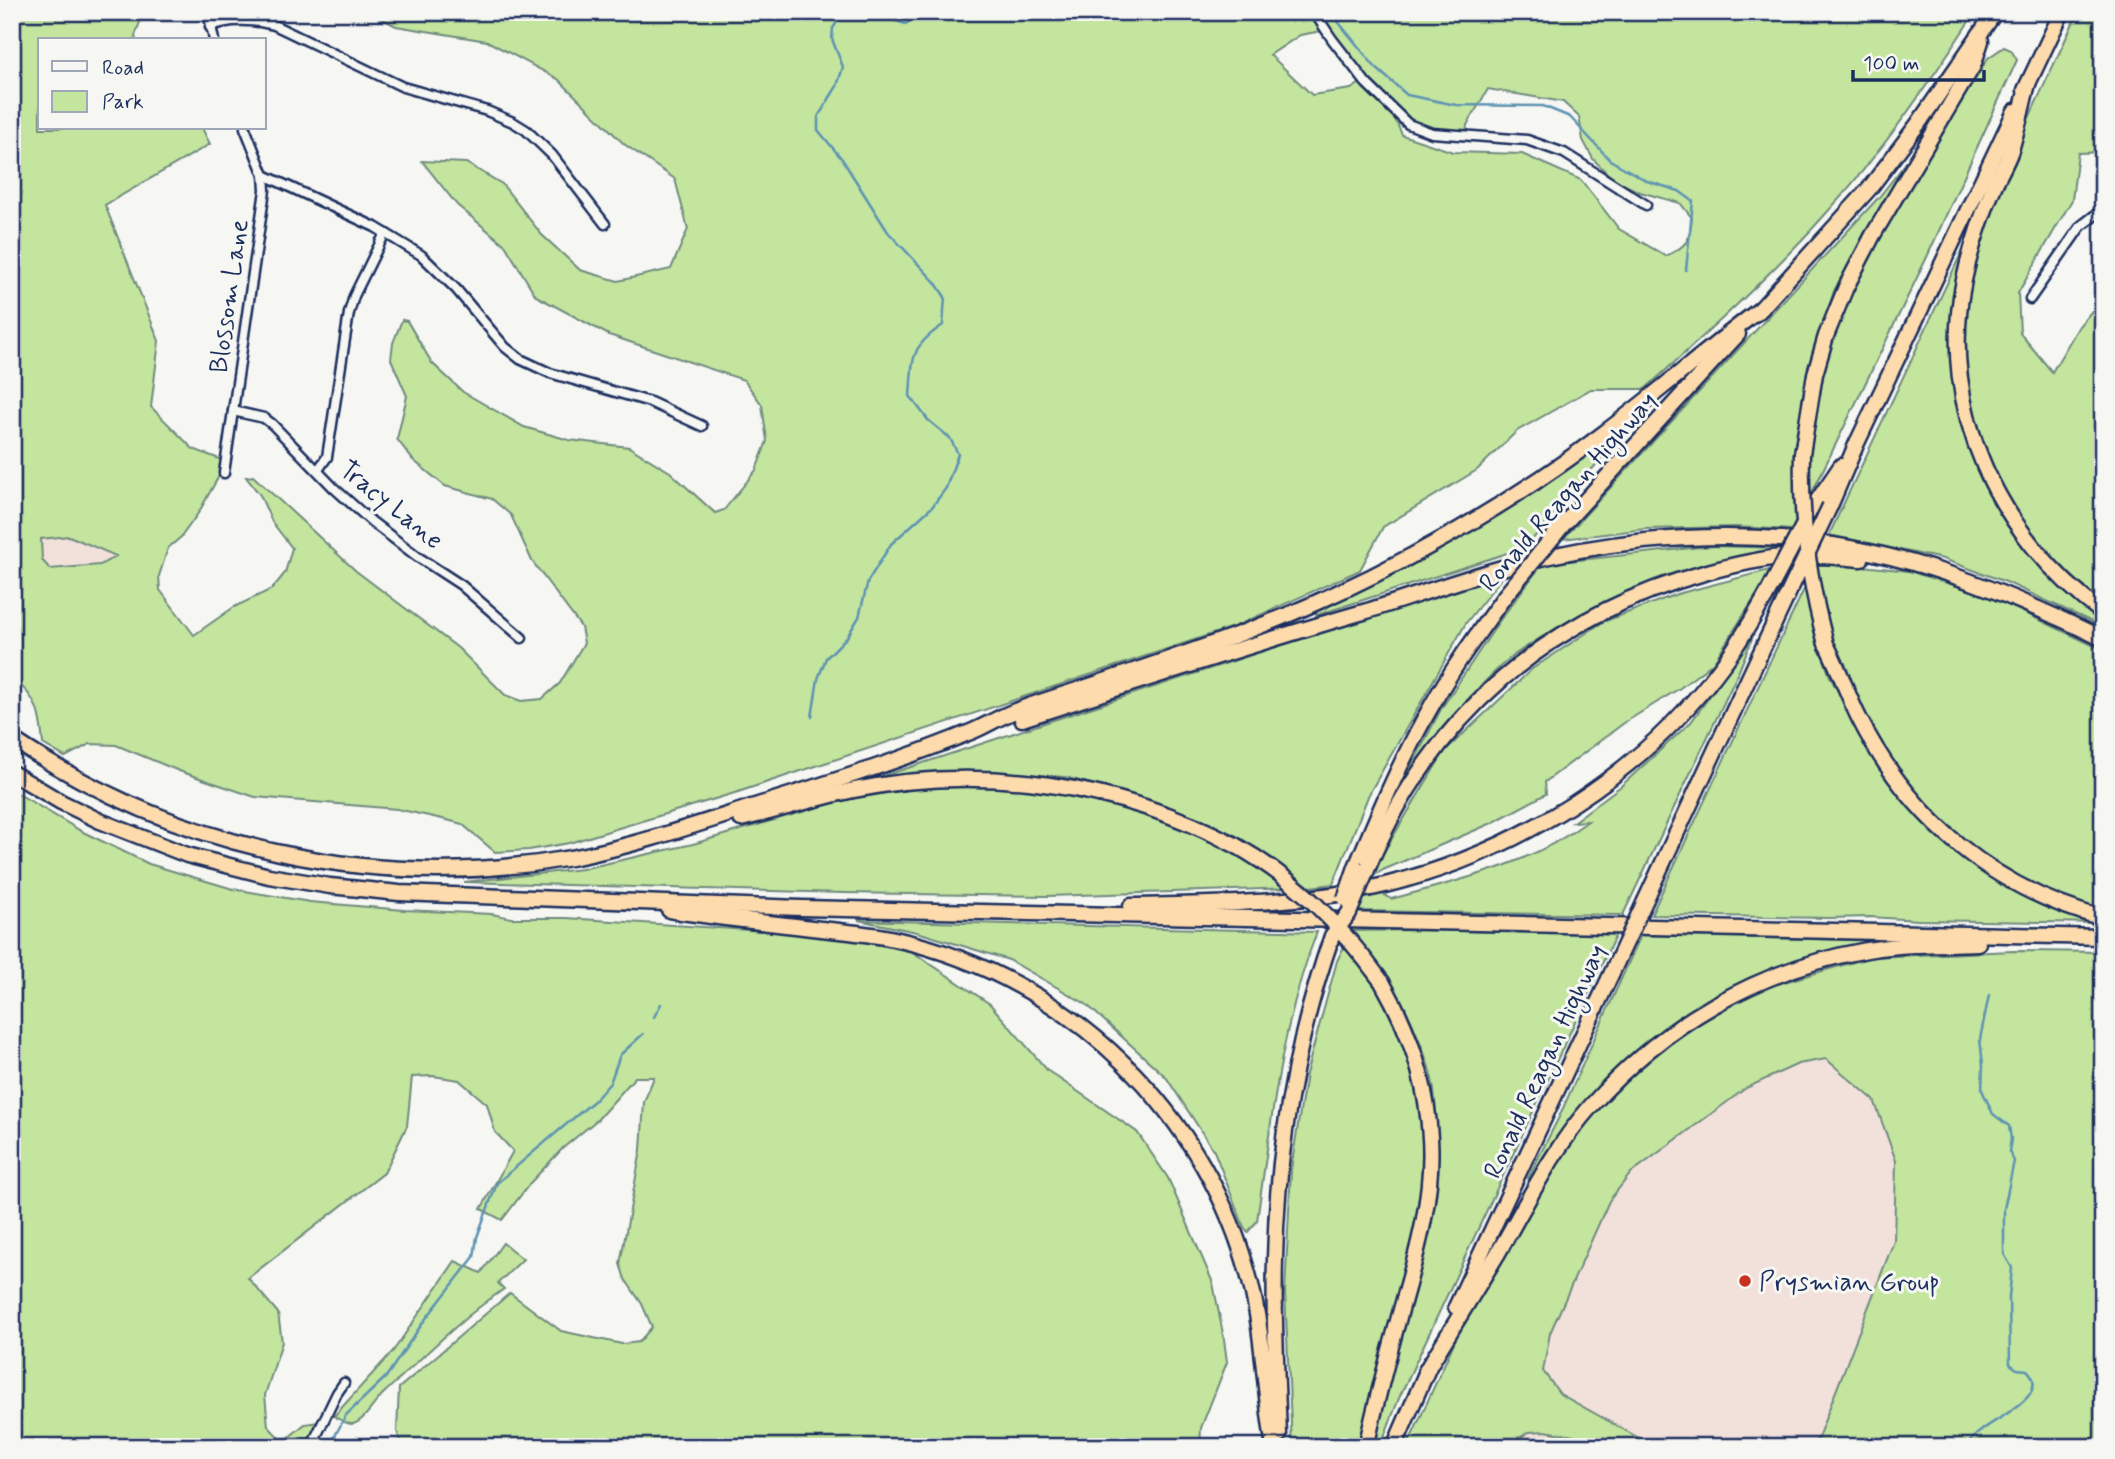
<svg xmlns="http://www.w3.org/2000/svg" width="2115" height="1459" font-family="Mynerve,sans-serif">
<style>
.built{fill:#f2e0db}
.green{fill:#c3e59e;stroke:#6f8a7e;stroke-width:2;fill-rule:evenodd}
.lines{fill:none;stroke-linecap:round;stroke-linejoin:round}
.stream{stroke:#5e93b3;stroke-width:2.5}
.street-casing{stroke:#1b2f5e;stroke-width:13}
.highway-casing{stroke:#1b2f5e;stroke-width:19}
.street{stroke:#f6f6f2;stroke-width:8}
.highway{stroke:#fedbac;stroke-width:14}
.highway-bridge-casing{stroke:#1b2f5e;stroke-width:19;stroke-linecap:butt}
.highway-bridge{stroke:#fedbac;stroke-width:14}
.poi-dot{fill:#c8321e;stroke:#f6f6f2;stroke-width:2.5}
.labels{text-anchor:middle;stroke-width:6;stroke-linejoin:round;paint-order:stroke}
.street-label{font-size:26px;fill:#1b2f5e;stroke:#f6f6f2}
.poi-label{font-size:26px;fill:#1b2f5e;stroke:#f6f6f2;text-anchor:start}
</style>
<rect width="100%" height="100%" fill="#f6f6f2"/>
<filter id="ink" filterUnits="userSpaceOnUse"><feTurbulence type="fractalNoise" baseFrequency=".0143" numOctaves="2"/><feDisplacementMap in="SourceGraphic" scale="14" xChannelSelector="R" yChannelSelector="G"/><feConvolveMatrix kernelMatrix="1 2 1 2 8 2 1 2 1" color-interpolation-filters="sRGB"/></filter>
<g filter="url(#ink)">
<g class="built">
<path d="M69,536L101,548L117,555L100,565L50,569L42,560L41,539Z"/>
<path d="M1827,1059L1874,1100L1896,1161L1894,1241L1817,1440L1805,1447H1655L1560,1394L1543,1371L1550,1333L1609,1201L1631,1173L1746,1088L1798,1064Z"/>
<path d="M1545,1431L1580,1437L1603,1447H1505L1529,1432Z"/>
</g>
<g class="green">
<path d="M12,12H170L141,19L135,36L136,40H40V128H202L210,144L105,205L159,341L151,407L193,449L222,460L220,474L199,512L181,537L168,548L159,576L160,590L194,635L234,607L272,589L285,573L292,548L272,522L260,495L246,477L253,476L356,571L458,648L505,695L521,701L542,699L560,683L584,643L581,627L532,561L511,515L492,499L445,486L413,460L397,439L407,396L391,359L393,343L402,320L407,321L432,363L463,392L524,427L569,440L629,447L670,472L715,513L724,510L756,470L767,441L762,405L744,380L609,335L536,296L505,245L457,205L422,161L466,163L502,184L542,235L580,270L618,281L671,269L688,229L675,179L624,144L558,79L487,41L396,26L369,12H1311L1322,31L1300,35L1270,55L1312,95L1351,89L1362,82L1393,114L1402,135L1453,152L1522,154L1581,180L1619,229L1666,256C1687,246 1690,241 1692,218L1680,203L1640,192L1614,180L1593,159L1583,140L1579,117L1563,102L1488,89L1467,125L1466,134C1452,132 1435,132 1423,127C1388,113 1339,43 1317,12H1975C1929,84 1880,155 1822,218C1767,279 1706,334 1645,389H1591L1517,431L1477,470L1383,527L1360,570L1236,626L738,792L569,843L529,850L495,852L462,824L447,820L397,809L255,797L179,771L116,745L90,744L65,757L43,744C40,713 38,698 12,678ZM69,536L116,556L100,565L50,569L42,560L41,539Z"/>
<path d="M2078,12H2103V152L2078,153L2072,200L2018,293L2020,333L2052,372L2079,326L2103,298V605C2087,592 2068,579 2054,563C2034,540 2013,514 1999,486C1969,425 1954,344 1970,278C1992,186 2039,99 2078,12Z"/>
<path d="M2004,47L2011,50L2017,60L1927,257L1807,503L1813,405L1841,311L1883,226L1988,58Z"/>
<path d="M1905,164L1834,291L1807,373L1794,451L1797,524L1794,530L1735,527L1645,529L1563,539L1879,197Z"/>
<path d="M1966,243C1962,260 1957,278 1954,295C1941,383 1974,494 2034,560C2054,583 2079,602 2103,620V627L2006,582L1943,559L1829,535Z"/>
<path d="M1639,414L1526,547L1317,615L1314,610L1436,551L1539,490Z"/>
<path d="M1710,546L1784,548L1781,552C1704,559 1632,585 1565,623C1545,635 1521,648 1503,664C1466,698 1436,737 1406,777L1441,709L1500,620L1540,567L1551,563Z"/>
<path d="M1843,564L1909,571L1991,597L2103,650V911L2022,882L1993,864L1935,816L1883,751L1856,702L1832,646L1822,610L1816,565Z"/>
<path d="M1773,569L1713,663L1680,688L1624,723L1545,782L1546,794L1492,823L1383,870L1367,880L1444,752L1532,669L1603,622L1677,594Z"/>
<path d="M1503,576L1466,623L1369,794L1333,884L1310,887L1258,850L1205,820L1133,795L1065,777L1003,773L936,772L865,782L1282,645Z"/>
<path d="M1805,587L1820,647L1829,674L1860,735L1920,819L1963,857L2004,886L2047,907L2103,923L1919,920L1869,917L1829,918L1651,915Z"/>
<path d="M1753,636L1738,673L1623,915L1356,911L1361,896L1382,894L1391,899C1460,880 1531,865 1588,821L1573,822L1621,786L1691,722Z"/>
<path d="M934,785L1030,786L1108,800L1190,828L1232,848L1292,888L1047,896L844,893L464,882L582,869L693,844L852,797Z"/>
<path d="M12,790L81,831L149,864L233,889L310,902L404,910L492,914L511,918H566L827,935L911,951L990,1004L1048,1071L1137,1132L1168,1178L1213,1283L1224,1339L1227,1362L1201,1428L1200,1447H402L397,1431L399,1388L510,1293L561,1331L622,1344L639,1342L652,1327L642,1304L625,1279L620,1264L641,1150L644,1102L654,1077H635L598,1119L563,1148L531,1182L502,1220L481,1209L513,1151L495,1132L487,1104L459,1080L433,1076L412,1077L407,1126L384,1173L248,1278L278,1313L282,1342L265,1395L268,1426L283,1442L305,1424L319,1422L309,1447H12Z"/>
<path d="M858,920L1317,932C1281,1024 1271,1123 1257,1221L1248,1232L1244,1227L1214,1151L1166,1077L1086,1004L1009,960L917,932Z"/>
<path d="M1413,930L1616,934L1400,1396L1380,1447H1373C1400,1329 1449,1214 1434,1091C1431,1062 1407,1008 1391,982C1380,964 1364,949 1353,931Z"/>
<path d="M1641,935L1890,941C1767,958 1664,1012 1582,1105C1562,1128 1547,1155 1531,1181L1528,1178L1559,1117Z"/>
<path d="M1346,942L1380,987L1402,1035L1422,1106L1423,1177L1412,1245L1362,1447H1292L1285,1292L1291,1169L1306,1074L1337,961Z"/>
<path d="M2014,951L2103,952V1447H1805L1817,1440L1894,1241L1896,1161L1874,1100L1826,1059L1798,1064L1746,1088L1631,1173L1609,1201L1550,1333L1543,1371L1560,1394L1655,1447H1603L1580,1437L1545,1431L1529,1432L1505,1447H1407L1461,1327L1544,1183L1597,1107L1681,1032L1760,989L1871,957Z"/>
<path d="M503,1243L523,1259L498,1283L504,1289C460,1319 423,1357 384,1393C375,1401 365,1421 353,1424C346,1425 339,1419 334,1416L394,1350L455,1261L481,1273Z"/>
</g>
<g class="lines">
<g class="stream">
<path d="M865,12L906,24L922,12"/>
<path d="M1293,12L1310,18"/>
<path d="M1323,15L1336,19L1375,67L1407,95L1456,105L1543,106L1570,117L1610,160L1647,181L1679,191L1693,201L1686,270"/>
<path d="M812,717L818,679L826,658L847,637L859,617L868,581L891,544L932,507L946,488L958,454L950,438L928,420L910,396C913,358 909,348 943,325L945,297L935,282L888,232L842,159L818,130V117L837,86L843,67L832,39L833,28L843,14L849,12"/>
<path d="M654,1017L661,1004"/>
<path d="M329,1447L346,1415L386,1377L424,1321L474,1257L477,1237L497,1183L595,1100L610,1083L620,1055L643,1034"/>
<path d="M1966,1447C1970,1441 1975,1435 1981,1431C1995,1418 2053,1395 2027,1370L2017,1369L2010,1364L2009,1297L2012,1268L2004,1254V1209L2014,1161L2009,1152L2011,1139L2009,1126L1993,1114L1982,1090L1983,1065L1980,1039L1989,995"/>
</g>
<g class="street-casing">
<g id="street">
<path d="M208,12L214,40"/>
<path d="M1314,12L1332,39L1366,83L1408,124L1432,133L1527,140L1564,153L1646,205"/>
<path d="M210,27C228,18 255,20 274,25L403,87L487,111L513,122L526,130L552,155L605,224"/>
<path d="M264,175L375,227L421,255L456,289L505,347L520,359L550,373L650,402L702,426"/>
<path d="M2030,299L2081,226L2103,209"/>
<path d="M233,411L264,418L272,424L334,488L372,522L418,557L461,585L522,638"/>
<path d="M318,470L327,457L349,313L354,296L385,233"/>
<path d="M224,473L265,190L264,175L245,128"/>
<path d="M311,1447L337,1393L344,1383"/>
</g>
</g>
<g class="highway-casing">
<g id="highway">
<path d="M2028,84C2022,106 2018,128 2011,150C2007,162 2000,173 1995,184C1982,215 1971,247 1964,280C1937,409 1999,537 2103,613"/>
<path d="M2025,90L2062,12"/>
<path d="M1757,313L1869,189L1918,124L1995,12"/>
<path d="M1802,454L1815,374L1826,336L1846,287L1873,235L1973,66L1981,41"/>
<path d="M1830,506L1856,445L2015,111"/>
<path d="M1809,513L1841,466"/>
<path d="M1562,526L1738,334"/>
<path d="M1826,644C1839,668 1847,694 1859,718C1910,819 1993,889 2103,918"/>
<path d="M1022,719C1137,682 1251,644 1367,611C1412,597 1456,581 1502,568C1595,542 1696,531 1793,540C1903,550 2005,591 2103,639"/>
<path d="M12,739C177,849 375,893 571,858C634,846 695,825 755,806C828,783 903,760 973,731C985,726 996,719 1008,714C1034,703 1063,695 1090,686C1168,659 1248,634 1324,599C1423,554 1517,499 1604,433C1658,393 1708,348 1762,308"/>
<path d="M12,773L61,802L100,821L187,855L269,876L330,886L399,893L801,908L2103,937"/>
<path d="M741,819C779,810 816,798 854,790C983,764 1119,784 1235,845"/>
<path d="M1369,865C1432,716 1549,616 1704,573C1733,565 1762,558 1792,556C1814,554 1839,557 1861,559"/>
<path d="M1356,867C1379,812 1402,757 1432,705C1453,667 1479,632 1504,597"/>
<path d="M1646,899L1787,596"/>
<path d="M1131,906C1212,904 1306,904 1385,885C1518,852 1642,775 1724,663C1740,642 1753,618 1766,596"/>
<path d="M669,910C719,918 770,923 821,929C847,932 874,934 899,940C1070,979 1209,1114 1251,1285C1264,1337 1264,1393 1274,1447"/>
<path d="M1456,1307L1615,966"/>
<path d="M1426,1371C1450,1332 1474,1293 1498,1253C1527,1203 1552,1150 1591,1106C1663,1024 1759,969 1867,950C1903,944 1941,944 1978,943"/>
<path d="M1279,1435C1277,1376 1273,1318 1275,1259C1277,1150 1296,1039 1332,936"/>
<path d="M1366,1447C1376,1403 1387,1360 1399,1317C1415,1259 1434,1199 1430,1138C1427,1082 1410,1031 1382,982"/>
<path d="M1394,1447L1430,1364"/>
</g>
</g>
<use href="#street" class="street"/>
<use href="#highway" class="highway"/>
<g class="highway-bridge-casing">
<g id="highway-bridge">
<path d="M1802,454C1800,520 1809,581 1826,644"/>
<path d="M1766,596L1803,526"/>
<path d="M1787,596L1830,506"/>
<path d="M1504,597L1562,526"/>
<path d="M1235,845C1297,880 1340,924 1382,982"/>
<path d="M1345,899L1356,867"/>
<path d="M1332,936L1349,913L1369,865"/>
<path d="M1615,966L1646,899"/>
</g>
</g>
<use href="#highway-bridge" class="highway-bridge"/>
</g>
</g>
<circle class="poi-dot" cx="1745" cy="1281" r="7"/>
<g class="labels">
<g class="street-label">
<text transform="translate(228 296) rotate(-82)" y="9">Blossom Lane</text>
<text transform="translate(1567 491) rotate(-49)" y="9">Ronald Reagan Highway</text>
<text transform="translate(392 504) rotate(39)" y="9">Tracy Lane</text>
<text transform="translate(1544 1061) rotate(-65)" y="9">Ronald Reagan Highway</text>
</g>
<g class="poi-label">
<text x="1759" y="1290">Prysmian Group</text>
</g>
</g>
<rect width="2115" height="1459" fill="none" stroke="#f6f6f2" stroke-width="42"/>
<rect x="21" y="21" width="2073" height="1417" fill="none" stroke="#1b2f5e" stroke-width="2.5" filter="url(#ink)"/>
<rect x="38" y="38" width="228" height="91" fill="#f6f6f2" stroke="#9ea6b7" stroke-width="2"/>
<rect x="52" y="61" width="35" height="10" fill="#f6f6f2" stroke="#9ea6b7" stroke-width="2"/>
<text x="102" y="74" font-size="21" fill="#1b2f5e">Road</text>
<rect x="52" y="91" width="35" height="21" fill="#c3e59e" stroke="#9ea6b7" stroke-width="2"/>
<text x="102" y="108" font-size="21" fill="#1b2f5e">Park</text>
<path d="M1853 70v10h131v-10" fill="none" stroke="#1b2f5e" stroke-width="3.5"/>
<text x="1863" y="70" font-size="21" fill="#1b2f5e" stroke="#f6f6f2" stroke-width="5" paint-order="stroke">100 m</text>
</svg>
